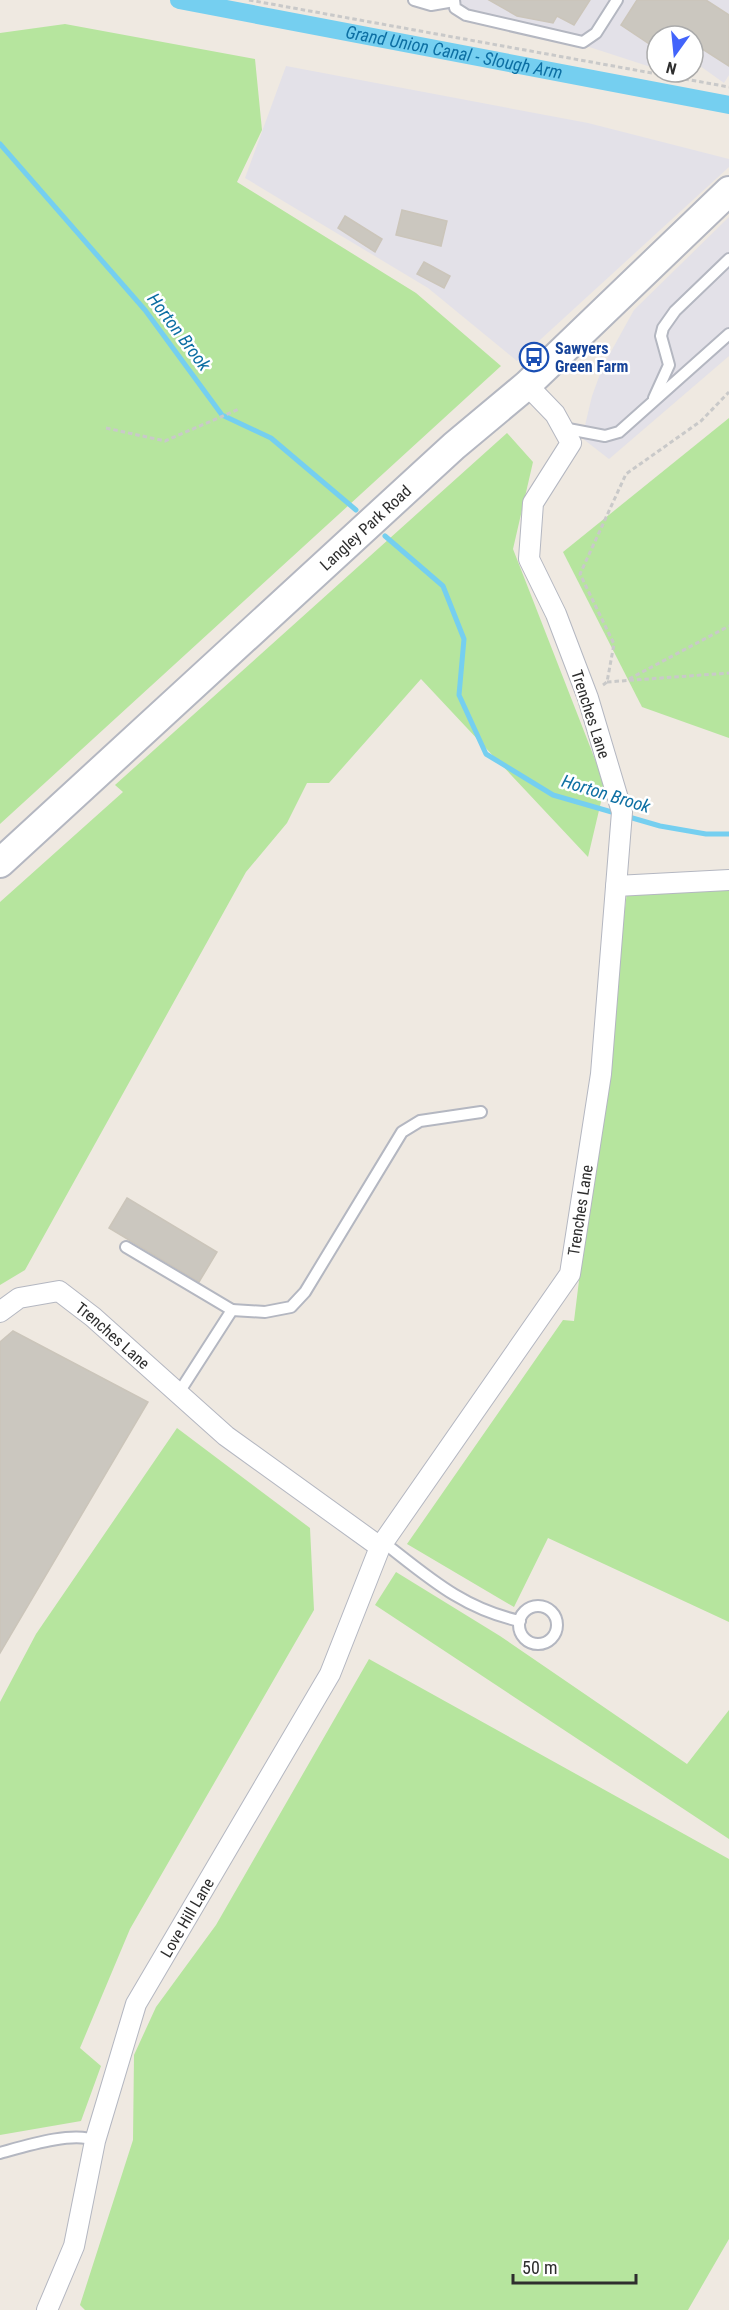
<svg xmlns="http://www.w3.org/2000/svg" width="729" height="2310" font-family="'Roboto Condensed',sans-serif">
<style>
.industrial{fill:#e3e1e8}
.green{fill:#b6e59e}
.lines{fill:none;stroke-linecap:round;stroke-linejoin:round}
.stream{stroke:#75cff0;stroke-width:5}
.canal{stroke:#75cff0;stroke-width:18}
.building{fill:#cbc7bf;stroke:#cbc5ba;stroke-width:1.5}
.service-casing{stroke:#b4b7c1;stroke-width:14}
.minor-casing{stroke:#b4b7c1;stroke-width:22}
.secondary-casing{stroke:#b4b7c1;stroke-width:32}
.path{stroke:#c9c9c9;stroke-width:3;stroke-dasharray:4.5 3;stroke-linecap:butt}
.service{stroke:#fff;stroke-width:10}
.minor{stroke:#fff;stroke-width:20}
.secondary{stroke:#fff;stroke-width:28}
.labels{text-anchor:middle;stroke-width:5;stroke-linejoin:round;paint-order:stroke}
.transit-label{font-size:16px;font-weight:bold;fill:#164399;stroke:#fff;text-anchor:start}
.street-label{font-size:16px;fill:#2e2e2e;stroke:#fff}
.water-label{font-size:18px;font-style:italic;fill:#0d6fa3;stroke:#fff}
</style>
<rect width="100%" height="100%" fill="#efe9e1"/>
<g class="industrial">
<path d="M409,0H729V75L724,83L693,61V36H657V69L580,44Z"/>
<path d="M286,66L588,123L729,159V167L517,361L428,288L245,178Z"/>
<path d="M729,217V356L609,459L582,438L592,396L603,366L634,310Z"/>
</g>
<g class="green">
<path d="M65,24L255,59L262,130L237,182L416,293L501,366L0,824V33Z"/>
<path d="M729,418V738L642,707L563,552Z"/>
<path d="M507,433L533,462L513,549L605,785L588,857L421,679L329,783H307L287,823L246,872L25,1270L0,1285V902L123,792L115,785Z"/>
<path d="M729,888V1622L548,1538L514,1607L407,1544L563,1320L574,1321L627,892Z"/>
<path d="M177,1428L310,1528L314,1610L130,1929L80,2048L101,2066L81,2121L0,2135V1702L36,1634Z"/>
<path d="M396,1572L500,1636L687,1764L729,1710V1839L375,1605Z"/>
<path d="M369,1659L729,1859V2239L688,2310H85L80,2305L133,2140L134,2055L156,2007L216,1925Z"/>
</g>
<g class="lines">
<g class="stream">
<path d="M0,144L145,310L222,415L271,438L356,510"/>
<path d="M385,536L443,586L464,639L459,695L486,754L553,795L660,826L706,834H729"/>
</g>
<path class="canal" id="s1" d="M179,0L729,105"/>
</g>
<g class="building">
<path d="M489,0H590L574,25L557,16L553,23L517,16Z"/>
<path d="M637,0H706L729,15V66L693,43V36H657V49L621,25Z"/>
<path d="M402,210L447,221L441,246L396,235Z"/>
<path d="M345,216L382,239L375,252L338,228Z"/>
<path d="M424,262L450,276L444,288L417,274Z"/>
<path d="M127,1198L217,1252L199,1282L109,1228Z"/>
<path d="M13,1331L148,1402L0,1653V1342Z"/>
</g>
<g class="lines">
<g class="service-casing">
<g id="service">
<path d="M414,0L431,5L454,1"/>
<path d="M454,0L455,8L466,15L583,42L596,33L617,0"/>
<path d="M654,398L669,365L661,336L663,328L675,311L729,259"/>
<path d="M563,428L605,436L619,432L729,334"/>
<path d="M126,1247L232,1310L178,1394"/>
<path d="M232,1310L265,1312L291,1307L305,1292L402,1132L420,1121L481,1112"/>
<path d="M383,1542C428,1577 463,1609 520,1621"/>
<circle cx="538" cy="1625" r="19"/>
<path d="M0,2153C22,2147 75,2130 95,2141"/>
</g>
</g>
<g class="minor-casing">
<g id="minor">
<path d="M616,886L729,880"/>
<path id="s2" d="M0,1312L19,1298L59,1291L93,1317L226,1436L380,1547"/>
<path id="s3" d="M47,2310L74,2246L95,2141L136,2004L330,1674L380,1547L570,1274L601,1074L622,812L588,698L556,614L529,559L533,503L571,443L555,414L527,385"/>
</g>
</g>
<g class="secondary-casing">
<g id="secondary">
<path id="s4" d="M0,863L454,446L527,385L729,191"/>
</g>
</g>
<g class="path">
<path d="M249,0L729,87"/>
<path d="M106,428L165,441L239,409"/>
<path d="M629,679L729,626"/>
<path d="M607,682L729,673"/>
<path d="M603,685L607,682L614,644L580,574L626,474L701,421L729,392"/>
</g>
<use href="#service" class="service"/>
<use href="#minor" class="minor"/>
<use href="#secondary" class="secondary"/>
</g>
<defs>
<g id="bus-ring" transform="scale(1.5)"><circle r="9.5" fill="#fff" stroke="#1a4fb4" stroke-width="1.5"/><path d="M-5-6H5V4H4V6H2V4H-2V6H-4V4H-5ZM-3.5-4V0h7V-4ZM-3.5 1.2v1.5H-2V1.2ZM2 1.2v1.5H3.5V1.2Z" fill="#1a4fb4"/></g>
</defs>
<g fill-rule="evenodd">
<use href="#bus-ring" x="534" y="357"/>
</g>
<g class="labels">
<g class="transit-label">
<text x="555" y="354">Sawyers<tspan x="555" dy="18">Green Farm</tspan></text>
</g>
<g class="street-label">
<text dy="6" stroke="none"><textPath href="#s4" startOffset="496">Langley Park Road</textPath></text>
<text transform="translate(591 714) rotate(72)" y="6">Trenches Lane</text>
<text dy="6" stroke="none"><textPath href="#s3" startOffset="1236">Trenches Lane</textPath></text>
<text dy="6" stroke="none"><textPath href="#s2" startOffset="134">Trenches Lane</textPath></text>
<text dy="6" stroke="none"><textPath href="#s3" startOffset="420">Love Hill Lane</textPath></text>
</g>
<g class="water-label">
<text dy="6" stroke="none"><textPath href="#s1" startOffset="280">Grand Union Canal - Slough Arm</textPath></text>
<text transform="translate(179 332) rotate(53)" y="6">Horton Brook</text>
<text transform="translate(606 794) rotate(17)" y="6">Horton Brook</text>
</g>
</g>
<g transform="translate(675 54) rotate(195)"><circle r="28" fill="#ffffff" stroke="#ababab" stroke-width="1.5"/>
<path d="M0-4.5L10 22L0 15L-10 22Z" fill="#4264fb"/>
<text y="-9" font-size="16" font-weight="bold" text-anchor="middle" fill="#2e2e2e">N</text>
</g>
<path d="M513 2274v9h123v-9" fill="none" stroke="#2e2e2e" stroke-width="3"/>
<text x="522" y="2274" font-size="18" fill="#2e2e2e" stroke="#ffffff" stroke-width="4.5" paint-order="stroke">50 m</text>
</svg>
